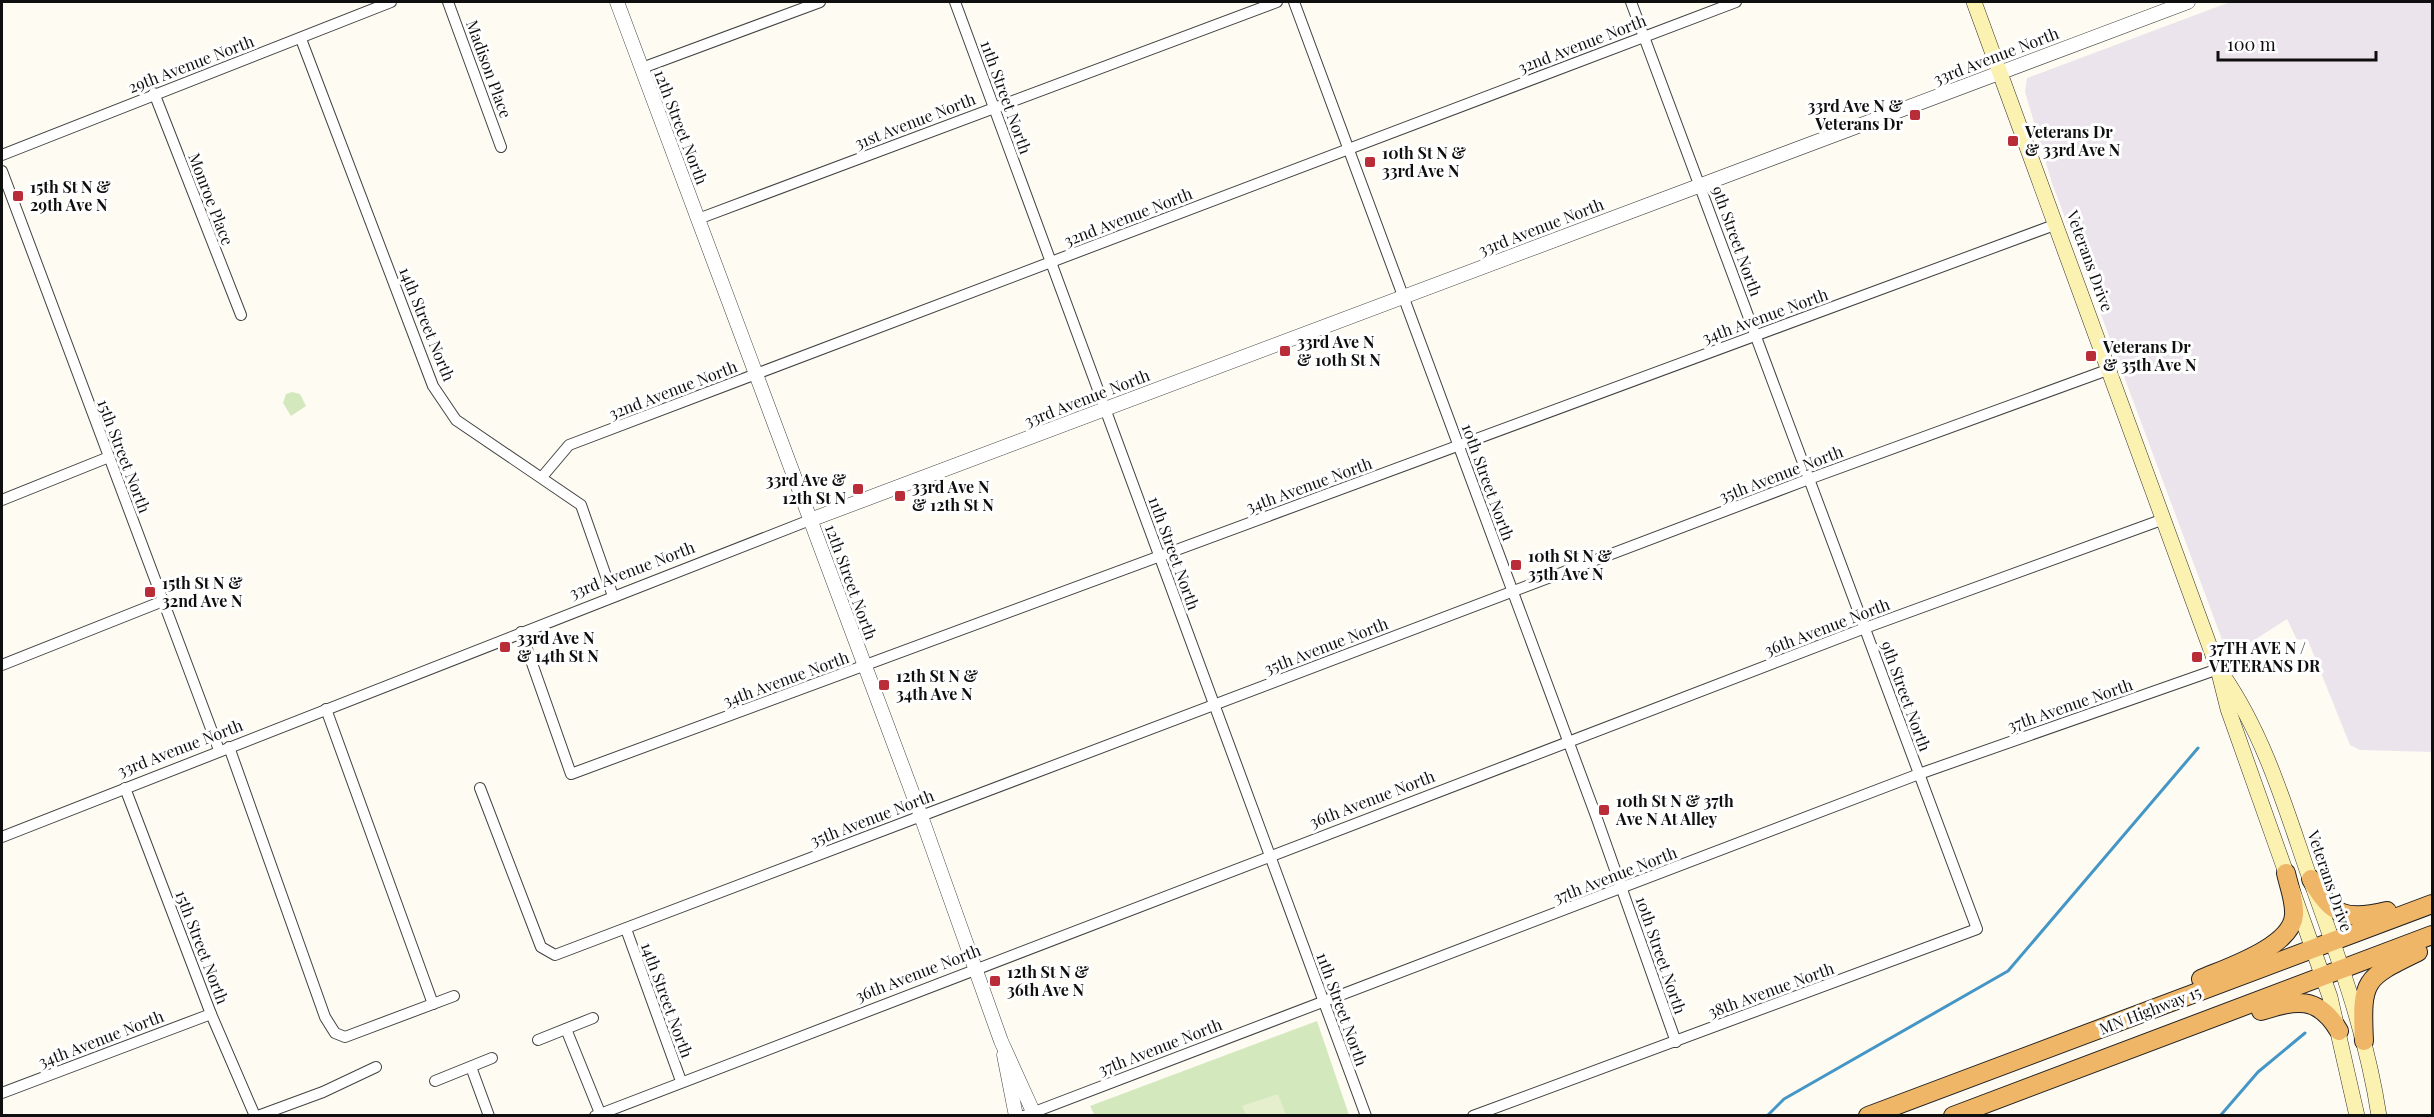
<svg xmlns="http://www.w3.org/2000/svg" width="2434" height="1117" font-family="'Playfair Display',serif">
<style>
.industrial{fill:#ece4ed}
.green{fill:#d4e8bd}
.pitch{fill:#e5efce}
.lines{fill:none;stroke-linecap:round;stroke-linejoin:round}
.stream{stroke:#4496c7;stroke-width:3}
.minor-casing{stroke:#424242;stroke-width:12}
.tertiary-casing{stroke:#424242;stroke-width:15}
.secondary-casing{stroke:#313131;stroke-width:16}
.trunk-casing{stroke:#202020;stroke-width:20}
.minor{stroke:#fff;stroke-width:10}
.tertiary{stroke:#fff;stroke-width:14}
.secondary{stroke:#fbf1b1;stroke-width:15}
.trunk{stroke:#efb668;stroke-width:18}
.poi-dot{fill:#b92d38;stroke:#fff;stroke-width:2}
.labels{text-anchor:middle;stroke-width:6;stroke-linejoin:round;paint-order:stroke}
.street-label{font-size:16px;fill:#0f0f0f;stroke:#fff}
.poi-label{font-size:16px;font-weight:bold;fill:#0f0f0f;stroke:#fff;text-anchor:start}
</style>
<rect width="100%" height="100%" fill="#fefcf2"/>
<path class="industrial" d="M2230,2H2432V752L2360,750L2350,745L2309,643L2304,639L2297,640L2287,619L2239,650L2231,651L2224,645L2052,183L2025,92L2027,78Z"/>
<g class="green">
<path d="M292,392L300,394L306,406L291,416L283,403L286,394Z"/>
<path d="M1317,1021L1349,1115L1095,1116L1090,1106Z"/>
</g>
<path class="pitch" d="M1278,1094L1286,1115H1246L1242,1106Z"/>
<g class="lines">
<g class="stream">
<path d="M1767,1116L1784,1099L2008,971L2198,748"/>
<path d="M2220,1116L2258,1072L2305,1033"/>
</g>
<g class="minor-casing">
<g id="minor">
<path d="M448,2L501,147"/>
<path d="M955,2L1366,1116"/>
<path d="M1294,2L1596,816L1676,1042"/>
<path d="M301,39L433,386L456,420L581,505L613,596"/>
<path d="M642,68L820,2"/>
<path d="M154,93L241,315"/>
<path d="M2,155L391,2"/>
<path d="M2,171L219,750"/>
<path d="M698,219L1277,2"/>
<path d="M542,477L569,445L1736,2"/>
<path d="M2,500L109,457"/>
<path d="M521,632L571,774L2057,224"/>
<path d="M2,665L163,601"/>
<path d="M326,709L433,1004"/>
<path d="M229,747L325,1017L335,1033L345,1037L454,996"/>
<path d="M125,788L211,1014L255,1116"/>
<path d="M480,788L541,947L555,955L1809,479L2110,369"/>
<path d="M2,837L810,520"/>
<path d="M626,929L681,1081"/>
<path d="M566,1029L600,1113"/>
<path d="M538,1040L593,1018"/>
<path d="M471,1067L489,1116"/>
<path d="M435,1081L492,1058"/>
<path d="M2,1093L211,1014"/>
<path d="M258,1116L323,1092L376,1067"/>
<path d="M595,1116L1865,628L2164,519"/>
<path d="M1024,1116L1919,774L2218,669"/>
<path d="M1473,1116L1977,929L1631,2"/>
</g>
</g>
<g class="tertiary-casing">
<g id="tertiary">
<path d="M617,2L921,816L1001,1041L1035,1116"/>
<path d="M810,520L2188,2"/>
<path d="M1004,1055L1016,1116"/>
</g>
</g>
<g class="secondary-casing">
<g id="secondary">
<path d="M1974,2L2218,669L2228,709L2330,997L2357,1116"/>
<path d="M2222,674C2263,733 2284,803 2307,870C2336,951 2366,1030 2379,1116"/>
</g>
</g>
<g class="trunk-casing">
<g id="trunk">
<path d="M2311,879C2332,916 2346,921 2387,911"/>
<path d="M2201,979C2226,968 2292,947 2294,915C2295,901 2289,887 2286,873"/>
<path d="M2261,1011C2296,1000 2318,995 2339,1031"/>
<path d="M2364,1041C2361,980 2364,978 2418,952"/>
<path d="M1868,1116L2432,904"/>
<path d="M1953,1116L2432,935"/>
</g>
</g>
<use href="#minor" class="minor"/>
<use href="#tertiary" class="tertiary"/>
<use href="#secondary" class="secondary"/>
<use href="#trunk" class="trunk"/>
</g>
<g class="poi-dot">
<rect x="1909" y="109" width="12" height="12" rx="3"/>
<rect x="2007" y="135" width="12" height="12" rx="3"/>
<rect x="1364" y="156" width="12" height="12" rx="3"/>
<rect x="12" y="190" width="12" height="12" rx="3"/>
<rect x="1279" y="345" width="12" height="12" rx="3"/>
<rect x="2085" y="350" width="12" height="12" rx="3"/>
<rect x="852" y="483" width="12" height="12" rx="3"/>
<rect x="894" y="490" width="12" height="12" rx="3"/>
<rect x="1510" y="559" width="12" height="12" rx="3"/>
<rect x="144" y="586" width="12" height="12" rx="3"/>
<rect x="499" y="641" width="12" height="12" rx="3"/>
<rect x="2191" y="651" width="12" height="12" rx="3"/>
<rect x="878" y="679" width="12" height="12" rx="3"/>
<rect x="1598" y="804" width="12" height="12" rx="3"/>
<rect x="989" y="975" width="12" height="12" rx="3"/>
</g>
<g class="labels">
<g class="street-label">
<text transform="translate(1582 44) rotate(-21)" y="6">32nd Avenue North</text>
<text transform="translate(1996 56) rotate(-21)" y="6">33rd Avenue North</text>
<text transform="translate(191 64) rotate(-21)" y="6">29th Avenue North</text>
<text transform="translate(489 69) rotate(70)" y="6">Madison Place</text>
<text transform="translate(1006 97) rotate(70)" y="6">11th Street North</text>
<text transform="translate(915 121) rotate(-21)" y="6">31st Avenue North</text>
<text transform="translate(681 127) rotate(69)" y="6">12th Street North</text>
<text transform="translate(211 199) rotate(69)" y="6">Monroe Place</text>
<text transform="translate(1128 217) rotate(-21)" y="6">32nd Avenue North</text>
<text transform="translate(1541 227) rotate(-21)" y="6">33rd Avenue North</text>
<text transform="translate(1737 241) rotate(70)" y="6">9th Street North</text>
<text transform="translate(2090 261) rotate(70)" y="6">Veterans Drive</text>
<text transform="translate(1765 316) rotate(-20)" y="6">34th Avenue North</text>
<text transform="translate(427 324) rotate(68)" y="6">14th Street North</text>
<text transform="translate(673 390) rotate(-21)" y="6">32nd Avenue North</text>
<text transform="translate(1087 398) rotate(-21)" y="6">33rd Avenue North</text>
<text transform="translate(124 456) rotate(69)" y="6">15th Street North</text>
<text transform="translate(1781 474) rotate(-21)" y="6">35th Avenue North</text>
<text transform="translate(1488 482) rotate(70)" y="6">10th Street North</text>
<text transform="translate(1309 485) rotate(-20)" y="6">34th Avenue North</text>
<text transform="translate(1174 553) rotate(70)" y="6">11th Street North</text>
<text transform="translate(632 570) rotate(-21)" y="6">33rd Avenue North</text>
<text transform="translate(851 582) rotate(70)" y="6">12th Street North</text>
<text transform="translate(1827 627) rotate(-21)" y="6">36th Avenue North</text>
<text transform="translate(1326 646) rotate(-21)" y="6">35th Avenue North</text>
<text transform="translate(786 679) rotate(-20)" y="6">34th Avenue North</text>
<text transform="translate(1906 696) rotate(70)" y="6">9th Street North</text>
<text transform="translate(2070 705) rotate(-19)" y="6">37th Avenue North</text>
<text transform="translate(180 748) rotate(-21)" y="6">33rd Avenue North</text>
<text transform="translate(1372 799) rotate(-21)" y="6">36th Avenue North</text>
<text transform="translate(872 818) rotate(-21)" y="6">35th Avenue North</text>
<text transform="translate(1615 875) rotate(-21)" y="6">37th Avenue North</text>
<text transform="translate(2330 881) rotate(71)" y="6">Veterans Drive</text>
<text transform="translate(202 947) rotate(69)" y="6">15th Street North</text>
<text transform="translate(1661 955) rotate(71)" y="6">10th Street North</text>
<text transform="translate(918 973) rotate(-21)" y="6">36th Avenue North</text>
<text transform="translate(1771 990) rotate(-20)" y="6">38th Avenue North</text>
<text transform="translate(667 1000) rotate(70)" y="6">14th Street North</text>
<text transform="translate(1342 1009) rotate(70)" y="6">11th Street North</text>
<text transform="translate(2150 1010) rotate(-21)" y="6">MN Highway 15</text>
<text transform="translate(101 1039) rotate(-21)" y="6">34th Avenue North</text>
<text transform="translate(1160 1047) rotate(-21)" y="6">37th Avenue North</text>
</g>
<g class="poi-label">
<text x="1903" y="112" text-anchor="end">33rd Ave N &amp;<tspan x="1903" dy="18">Veterans Dr</tspan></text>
<text x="2025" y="138">Veterans Dr<tspan x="2025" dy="18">&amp; 33rd Ave N</tspan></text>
<text x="1382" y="159">10th St N &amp;<tspan x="1382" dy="18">33rd Ave N</tspan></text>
<text x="30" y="193">15th St N &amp;<tspan x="30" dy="18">29th Ave N</tspan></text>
<text x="1297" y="348">33rd Ave N<tspan x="1297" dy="18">&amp; 10th St N</tspan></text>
<text x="2103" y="353">Veterans Dr<tspan x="2103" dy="18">&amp; 35th Ave N</tspan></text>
<text x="846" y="486" text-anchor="end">33rd Ave &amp;<tspan x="846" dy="18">12th St N</tspan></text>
<text x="912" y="493">33rd Ave N<tspan x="912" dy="18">&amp; 12th St N</tspan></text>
<text x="1528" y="562">10th St N &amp;<tspan x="1528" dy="18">35th Ave N</tspan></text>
<text x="162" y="589">15th St N &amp;<tspan x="162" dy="18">32nd Ave N</tspan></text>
<text x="517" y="644">33rd Ave N<tspan x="517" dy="18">&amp; 14th St N</tspan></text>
<text x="2209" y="654">37TH AVE N /<tspan x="2209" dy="18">VETERANS DR</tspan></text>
<text x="896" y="682">12th St N &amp;<tspan x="896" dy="18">34th Ave N</tspan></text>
<text x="1616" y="807">10th St N &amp; 37th<tspan x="1616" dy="18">Ave N At Alley</tspan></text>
<text x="1007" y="978">12th St N &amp;<tspan x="1007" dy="18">36th Ave N</tspan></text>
</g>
</g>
<rect width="2434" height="1117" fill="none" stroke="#0f0f0f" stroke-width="6"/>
<path d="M2218 51v9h158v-9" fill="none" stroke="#0f0f0f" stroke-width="3"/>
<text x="2227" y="51" font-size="18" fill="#0f0f0f" stroke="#ffffff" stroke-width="4.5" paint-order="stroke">100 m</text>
</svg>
